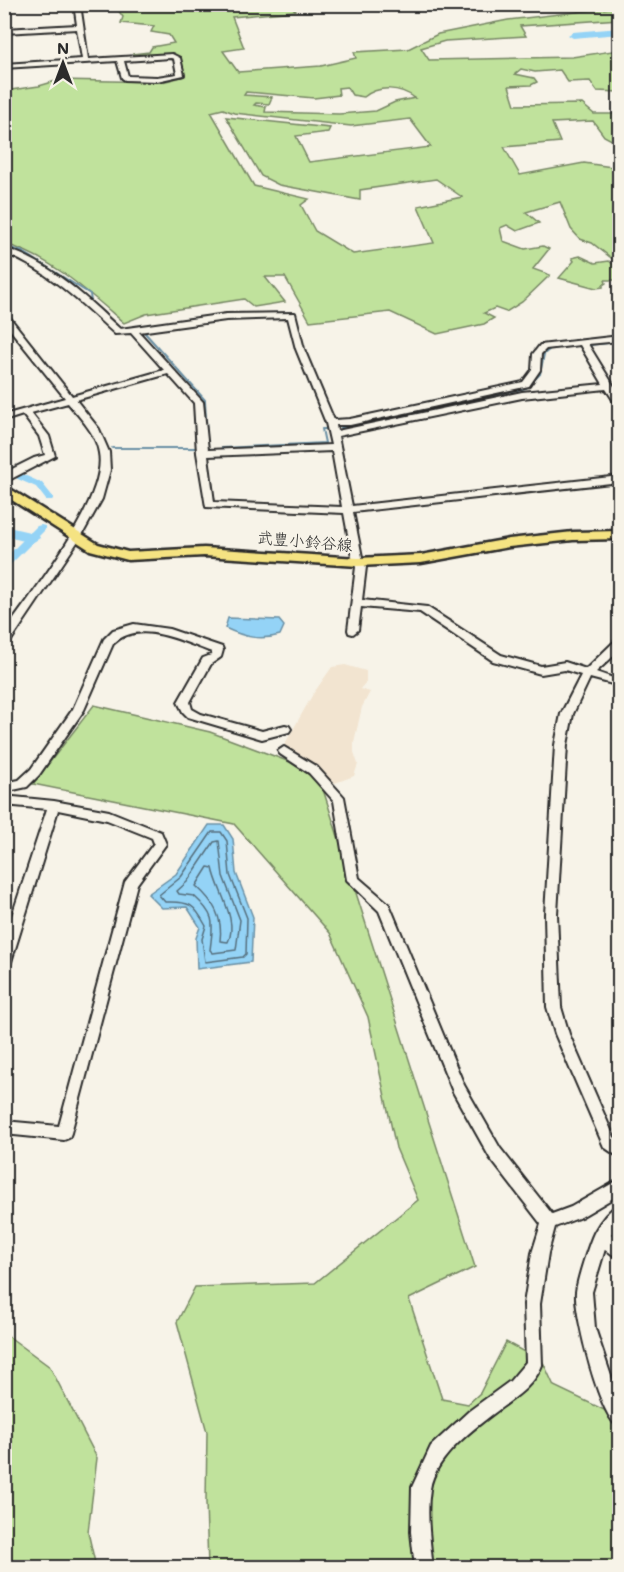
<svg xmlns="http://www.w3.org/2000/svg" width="624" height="1572" font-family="Mali,'Klee One',sans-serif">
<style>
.built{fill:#f2e4d0}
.green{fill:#c0e29c;stroke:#768664;stroke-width:1.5;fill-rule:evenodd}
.water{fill:#94d3f6;stroke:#6a90a5;stroke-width:1.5}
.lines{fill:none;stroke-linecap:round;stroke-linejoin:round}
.shore{stroke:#556e7c;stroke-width:1.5}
.stream{stroke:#6a90a5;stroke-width:2}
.canal{fill:#94d3f6;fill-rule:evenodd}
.river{fill:#94d3f6;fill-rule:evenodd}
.minor-casing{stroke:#2b2b2b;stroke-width:4}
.major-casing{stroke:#2b2b2b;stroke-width:5}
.minor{fill:#f7f3e8;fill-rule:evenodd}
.major{fill:#f5e382;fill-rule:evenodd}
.labels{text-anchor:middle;stroke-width:4.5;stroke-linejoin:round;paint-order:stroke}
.street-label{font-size:16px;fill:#2b2b2b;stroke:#f7f3e8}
</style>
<rect width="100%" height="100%" fill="#f7f3e8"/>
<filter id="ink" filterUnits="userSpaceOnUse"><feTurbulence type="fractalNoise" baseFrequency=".0167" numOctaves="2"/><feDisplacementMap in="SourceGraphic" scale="12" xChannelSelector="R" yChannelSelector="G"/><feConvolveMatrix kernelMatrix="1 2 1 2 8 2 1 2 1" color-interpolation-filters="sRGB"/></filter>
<g filter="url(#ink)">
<path class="built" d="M345,665L366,671V682L360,689L370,692L362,707L354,742V752L358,764L354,776L335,783L282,749L313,694L332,667Z"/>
<g class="green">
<path d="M288,4L296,11L232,17L244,48L223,51L238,72L321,66L356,58L354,52L408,49L438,34L508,20L619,7V19L520,26L526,36L445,41L421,48L429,60L572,57L619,50V92L597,91L590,81L568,82L560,70L535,72L521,69L515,74L534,78L537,82L531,85L509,86L515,105L582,104L594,114H619V144L604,136L593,121L552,123L560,142L504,147L520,175L584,163L619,168V264L592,243L580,239L571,229L560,202L526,212L539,223L517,231L507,225L500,228L503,241L525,249L543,246L549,249L533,269L550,275L522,302L506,312L495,308L484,313L494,318L484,324L437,334L390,312L310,321L285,277H265L285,302L254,307L244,299L146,314L124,323C88,292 51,257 5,244L4,91L39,86L59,80L162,82L182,77L177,56L134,57L133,54L149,52L152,47L174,43L169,35L151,32L154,26L121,23L123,17L118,10C138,0 158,7 179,11L177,5ZM347,87L352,95L364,97C379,85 400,87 415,98L395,102L376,111L339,114L265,112L266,107L254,105L256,103L269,104L272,97L244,95L246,92L314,98L339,95L338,88ZM223,109L234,113L351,126L410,119L431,147L309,162L296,136L328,132L330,128L226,117L261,176L279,185L360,200V190L436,179L462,197L418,206L434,243L353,254L315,231L301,205L309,199L254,186L211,112Z"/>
<path d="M580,256L595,263L609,261L619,269V280H605L606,283L603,285V287L596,288L559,278L574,261L572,258Z"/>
<path d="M94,705L210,732L290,762L321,783L475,1267L409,1299L442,1399L468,1404L480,1393L506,1342L543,1362L554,1386L619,1417V1567H208L206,1502L207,1432L177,1322L195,1287L315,1283L418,1200L396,1148L368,1017L330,933L234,824L33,784Z"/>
<path d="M4,1333L50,1367L97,1458L88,1532L96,1567H11L4,1545Z"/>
</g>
<g class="water">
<path d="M228,618L279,620L284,626L280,635C260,641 244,637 225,628Z"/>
<path d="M209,825H224L233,839L236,873L253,917L251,962L197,969L196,938L200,927L187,907L162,908L148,894L176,874Z"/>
</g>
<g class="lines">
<g class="shore">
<path d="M212,832H221L227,841L230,875L247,918L246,954L243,957L205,962L202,939L206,926C194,904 190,901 165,902L159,895L181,877Z"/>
<path d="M219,841L223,876L240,920L236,950L213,953L210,950C213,923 217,917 194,896L179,894L177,891L187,882L214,842Z"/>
<path d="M208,867L213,868C217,890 239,920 228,942L220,941C223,917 214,902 196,886Z"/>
</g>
<g class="stream">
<path d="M4,246L23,252L90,294L91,302L114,323"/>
<path d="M145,333L205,400L207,439"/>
<path d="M589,345L609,343"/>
<path d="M341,428L526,388L540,374L544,354L550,349L576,346"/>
<path d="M112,448H195"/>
<path d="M222,448L325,443L322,429H327"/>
</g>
<g class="canal">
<path d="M4,466L42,483L54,498L52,500H46L36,487L4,473Z"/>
<path d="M41,525L45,526V530L8,567L4,568V559L37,526Z"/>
</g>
<g class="river">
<path d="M620,28V34L573,38L568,35L573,32Z"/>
<path d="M4,526L38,534L40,538L32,543L4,536Z"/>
</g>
<g class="minor-casing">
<g id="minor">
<path d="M74,4H80L88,59L172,54L180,58L184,75L157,81L125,80L122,78L117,61L4,68V64L82,59L77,29L4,33V29L77,25ZM171,58L174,59L177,74L157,77L128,76L124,61Z"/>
<path d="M4,248C50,262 85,297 120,329L226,314L295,313L304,349L334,420L350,419L523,382L532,370L533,354L540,345L620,336V341L588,344L620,396V407L617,406L606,389L522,398L338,436L352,506L620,476V482L353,512L363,562L366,567L362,600L427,607L501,655L541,666L565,662L586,669L616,640H620V650L596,672L616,679L620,677V686L590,678L573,714L567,745L557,914L561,1007L569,1034L614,1137L620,1142V1158L604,1147L555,1034L547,1007L545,914L555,745L561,714L581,675L565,670L541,674L493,661L420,612L361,607L358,630L353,634L349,633L348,630L356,567L353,562L344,513L206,507L197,453L194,403L168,374L76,400L99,429L109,452L110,470L102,499L82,535L8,645H4V633C31,594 108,499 99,453C96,433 80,418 68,403L31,413L49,436L55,456L11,479H4V473L34,458L45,455L39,436L23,415L4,421V415L65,398L4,322V314H7L72,396L164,370L131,333L115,334C81,303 48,270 4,253ZM288,318L296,349L326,423L331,445L208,450L203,402L139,332L226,320ZM580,345L603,384L522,392L337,431L336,425H350L529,386L540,370L541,354L546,349ZM332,451L342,507L214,502L208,456Z"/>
<path d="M134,624L169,629L222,647L223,650L221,657L211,664L190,702L192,709L201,714L262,731L285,725L289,726L291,729L289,732L262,739L188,717L183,712L178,702L203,658L211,655L212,652C183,642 139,618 113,644L84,710L39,775L27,787L4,792V783L19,780L31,769L73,709L104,639L113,630Z"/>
<path d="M284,747L317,767L344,797L359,878L389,904L464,1085L500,1148L552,1214L571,1207L620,1179V1194L581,1217L555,1227L548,1253L540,1304L542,1365C535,1384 517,1396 501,1408C476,1427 435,1456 430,1489C426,1515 430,1542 433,1568H415L411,1532L412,1487L431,1446L469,1411L510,1381L526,1362L524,1304L532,1253L541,1224L490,1158L453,1092L379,911L347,880L334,801L309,773L280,754L278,751Z"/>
<path d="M4,796L54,801L109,811L161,832L166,844L137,884L71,1133L69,1138L64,1140L4,1134V1121L59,1126L125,882L154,843L152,838L107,820L58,810L11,962L9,966L4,967V940L47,809L4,805Z"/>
<path d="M620,1204V1224L611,1234L620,1242V1260L605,1249L592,1292L595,1328L620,1403V1428C600,1420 574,1314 576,1292C577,1280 590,1240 595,1231C600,1222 610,1208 620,1204Z"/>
</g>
</g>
<g class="major-casing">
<path id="major" d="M4,485L98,544L128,552L204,548L358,558L421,555L509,539L573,532L620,531V539L573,540L509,547L421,563L358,566L204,556L128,560L90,550L4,495Z"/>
</g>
<use href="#minor" class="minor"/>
<use href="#major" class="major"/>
</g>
</g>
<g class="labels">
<g class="street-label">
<text transform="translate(305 541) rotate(5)" y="6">武豊小鈴谷線</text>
</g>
</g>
<rect width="624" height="1572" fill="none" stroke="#f7f3e8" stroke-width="24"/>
<rect x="12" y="12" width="600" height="1548" fill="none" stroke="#2b2b2b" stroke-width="2" filter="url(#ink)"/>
<g transform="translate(63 63)" stroke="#f7f3e8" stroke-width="4.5" paint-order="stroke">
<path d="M0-4.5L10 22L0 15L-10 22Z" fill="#2b2b2b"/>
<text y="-9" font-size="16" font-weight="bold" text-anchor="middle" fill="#2b2b2b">N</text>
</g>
</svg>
